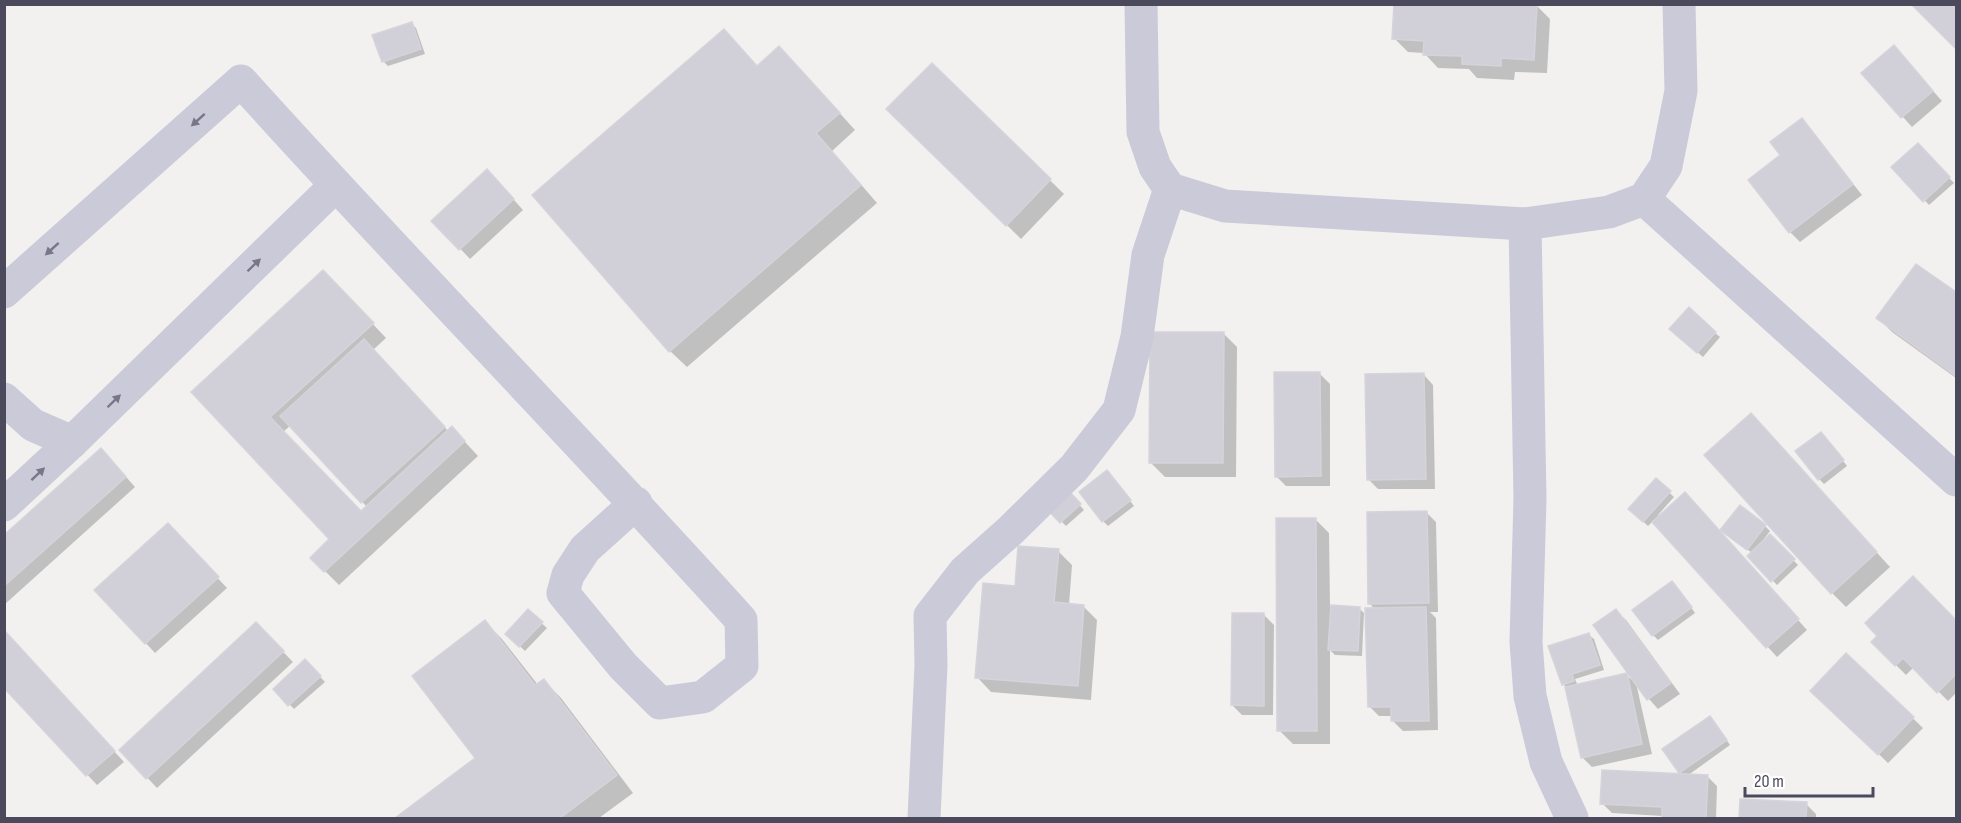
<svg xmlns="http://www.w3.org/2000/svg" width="1961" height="823" font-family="'Sofia Sans Condensed',sans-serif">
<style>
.shadow{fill:#0003;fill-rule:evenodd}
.building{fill:#d1cfd7;stroke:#d6d4db;stroke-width:1.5}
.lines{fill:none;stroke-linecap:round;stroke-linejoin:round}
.minor{stroke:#cbcad8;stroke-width:33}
.oneway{fill:#787687}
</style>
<rect width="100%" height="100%" fill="#f2f1f0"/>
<g class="shadow">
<path d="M1956,4V47L1915,5Z"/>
<path d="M1536,5L1550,19L1547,73L1515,72L1514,80L1477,78L1469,69L1438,68L1424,53L1408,52L1394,38Z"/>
<path d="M411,23L416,28L425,54L388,66L383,61Z"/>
<path d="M724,31L758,67L796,65L855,130L832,151L877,203L687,367L670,351Z"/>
<path d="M1903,57L1942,101L1912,127L1863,73Z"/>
<path d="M932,65L1064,194L1021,239L888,109Z"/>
<path d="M1802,120L1862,195L1800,242L1790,232L1782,156Z"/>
<path d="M1918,145L1954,183L1929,205L1894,167Z"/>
<path d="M497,181L523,210L470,259L434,221Z"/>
<path d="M1917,266L1956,294V378L1892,332L1878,318Z"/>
<path d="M337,286L386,338L373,350L448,431L452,428L478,456L339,585L312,558L331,540L193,392ZM291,425L367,507L361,513L283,432Z"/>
<path d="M1223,333L1237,347L1236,477H1165L1151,463Z"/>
<path d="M1676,333H1715L1720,337L1703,357Z"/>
<path d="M1320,374L1330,384V486H1286L1276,476Z"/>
<path d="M1424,375L1433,385L1435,489H1378L1368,479Z"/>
<path d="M1764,429L1890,567L1846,607L1832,593Z"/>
<path d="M1826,439L1847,466L1824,484L1819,479Z"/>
<path d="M111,460L135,487L4,605V537Z"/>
<path d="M1112,477L1134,506L1108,526L1103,521Z"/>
<path d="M1656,480L1674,497L1658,515L1660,517L1694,504L1807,630L1777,657L1653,521L1648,526L1630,509Z"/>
<path d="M1068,492L1084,510L1066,526L1049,509Z"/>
<path d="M1426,512L1436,522L1438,612H1430L1436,618L1438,730L1403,731L1393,721V716H1379L1369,706L1375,609L1370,604Z"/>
<path d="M1315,519L1329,533L1330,606L1359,608L1364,613L1362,656L1335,655L1330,650V744H1293L1279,730Z"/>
<path d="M1765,526L1770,531L1761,543L1762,544L1770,536L1798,565L1777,585L1749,556L1752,553L1727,534Z"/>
<path d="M177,535L227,588L155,653L97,590Z"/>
<path d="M1058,551L1072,565L1069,605L1083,606L1097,620L1091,700L991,692L977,677L1016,588Z"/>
<path d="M1913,578L1956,622V693L1948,701L1914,667L1906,675L1873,642L1879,636Z"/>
<path d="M1677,587L1695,613L1658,640L1653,635Z"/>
<path d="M528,611L547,628L525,651L507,634Z"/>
<path d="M1616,611L1626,620L1680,694L1658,709L1649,699Z"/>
<path d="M1264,615L1274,625L1273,715H1242L1232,705Z"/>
<path d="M485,622L502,639L538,685L544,681L561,698L633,793L599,818H398L477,759Z"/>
<path d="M256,624L293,662L157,788L121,750Z"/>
<path d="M4,632L124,762L97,785L4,686Z"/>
<path d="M1589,635L1594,639L1604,670L1575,679L1578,686L1626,675L1636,683L1652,754L1592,767L1582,757L1567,688L1564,685L1550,647Z"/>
<path d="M1847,655L1923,728L1888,763L1812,690Z"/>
<path d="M305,661L325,682L294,709L275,689Z"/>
<path d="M1714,722L1730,745L1687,776H1707L1717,786L1716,818H1663V816L1612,813L1602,803L1684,775L1680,772Z"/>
<path d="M1742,801L1806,804L1816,814V818H1741Z"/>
</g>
<g class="building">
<path d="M1394,4H1537L1534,60L1501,58V66L1462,64V56L1423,55L1424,41L1392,39Z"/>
<path d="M1956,4V49L1912,5Z"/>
<path d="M412,22L421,49L382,62L372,35Z"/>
<path d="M724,29L757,66L779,46L840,113L816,133L861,185L669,352L532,195Z"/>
<path d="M1894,45L1933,91L1901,118L1861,73Z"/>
<path d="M932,63L1051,179L1006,226L886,109Z"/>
<path d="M1802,118L1853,184L1789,233L1748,180L1780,155L1770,142Z"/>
<path d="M1918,143L1950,177L1923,202L1891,167Z"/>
<path d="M487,169L514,199L459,250L431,221Z"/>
<path d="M1916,264L1956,292V376L1876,318Z"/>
<path d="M323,270L374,323L270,417L361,511L452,426L465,441L324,572L310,558L329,539L191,392Z"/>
<path d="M1689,307L1716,332L1697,353L1669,329Z"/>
<path d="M1150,332H1224L1223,463H1149Z"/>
<path d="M364,339L445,427L361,503L280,416Z"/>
<path d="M1274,372H1320L1321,476L1275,477Z"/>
<path d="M1424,373L1426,479L1367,480L1365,374Z"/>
<path d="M1751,413L1877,552L1831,594L1704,455Z"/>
<path d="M1821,432L1844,460L1818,480L1795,451Z"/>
<path d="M101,448L126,477L4,586V535Z"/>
<path d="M1107,470L1131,500L1102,522L1079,492Z"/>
<path d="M1656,478L1671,491L1643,522L1628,509Z"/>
<path d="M1068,490L1081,504L1060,523L1047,509Z"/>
<path d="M1685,492L1799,619L1766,648L1652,522Z"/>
<path d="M1740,505L1766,525L1747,550L1720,530Z"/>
<path d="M1427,511L1429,603L1368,604L1367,512Z"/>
<path d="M1276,518H1316L1317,731H1277Z"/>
<path d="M168,523L219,577L145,644L94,590Z"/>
<path d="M1770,534L1795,559L1771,582L1747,556Z"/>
<path d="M1018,546L1059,549L1054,602L1084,605L1078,686L975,678L983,583L1015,586Z"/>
<path d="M1913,576L1956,620V674L1937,693L1903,658L1895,666L1871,642L1877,636L1865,623Z"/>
<path d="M1672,581L1692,607L1652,636L1632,610Z"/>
<path d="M1331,605L1360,607L1358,651L1328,650Z"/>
<path d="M1426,607L1429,721H1391V707H1368L1365,608Z"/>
<path d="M528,609L543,622L519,647L505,634Z"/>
<path d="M1616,609L1671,683L1647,700L1593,625Z"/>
<path d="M1232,613H1264V706L1231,705Z"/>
<path d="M485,620L535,685L544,679L617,775L560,818H395L475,758L412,676Z"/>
<path d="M256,622L284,651L146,779L119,750Z"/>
<path d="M4,630L115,751L86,776L4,688Z"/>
<path d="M1589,633L1600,665L1572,674L1574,681L1562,685L1548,646Z"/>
<path d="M1846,653L1914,717L1878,755L1810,691Z"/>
<path d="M305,659L321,676L288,706L273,689Z"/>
<path d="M1627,673L1642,744L1581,758L1565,687Z"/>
<path d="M1710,716L1727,740L1679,773L1662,749Z"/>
<path d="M1602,770L1708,775L1706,818H1662V807L1600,804Z"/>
<path d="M1740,799L1807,802L1806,818H1739Z"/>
</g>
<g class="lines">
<g class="minor">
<path d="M1141,4L1143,132L1155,167L1170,189L1225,206L1525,224L1609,212L1644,199L1666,166L1681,91L1679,4"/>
<path d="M1644,199L1956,480"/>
<path d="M1525,224L1530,498L1526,642L1530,696L1546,762L1572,818"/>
<path d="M4,292L241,81C405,263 577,438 741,620L742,666L703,697L660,703L623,666L563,593L568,575L585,549L636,503"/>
<path d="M4,399L33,425L72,442"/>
<path d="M4,505L72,442L335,186"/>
<path d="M924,818L931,665L930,616L965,571L1011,530L1074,468L1119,410L1137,337L1148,255L1170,189"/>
</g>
</g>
<defs><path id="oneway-solid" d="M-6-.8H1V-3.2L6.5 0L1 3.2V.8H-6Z" transform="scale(1.5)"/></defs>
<g class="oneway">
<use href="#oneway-solid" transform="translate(198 120) rotate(138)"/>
<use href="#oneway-solid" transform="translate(52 249) rotate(138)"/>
<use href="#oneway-solid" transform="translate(254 265) rotate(-44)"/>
<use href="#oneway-solid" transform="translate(114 401) rotate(-44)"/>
<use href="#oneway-solid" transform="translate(38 474) rotate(-43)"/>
</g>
<rect width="1961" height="823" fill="none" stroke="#4b495c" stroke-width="12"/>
<path d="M1745 787v9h128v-9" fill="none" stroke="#4b495c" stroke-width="3"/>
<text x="1754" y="787" font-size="18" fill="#4b495c" stroke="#ffffff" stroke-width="4.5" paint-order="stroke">20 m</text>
</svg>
